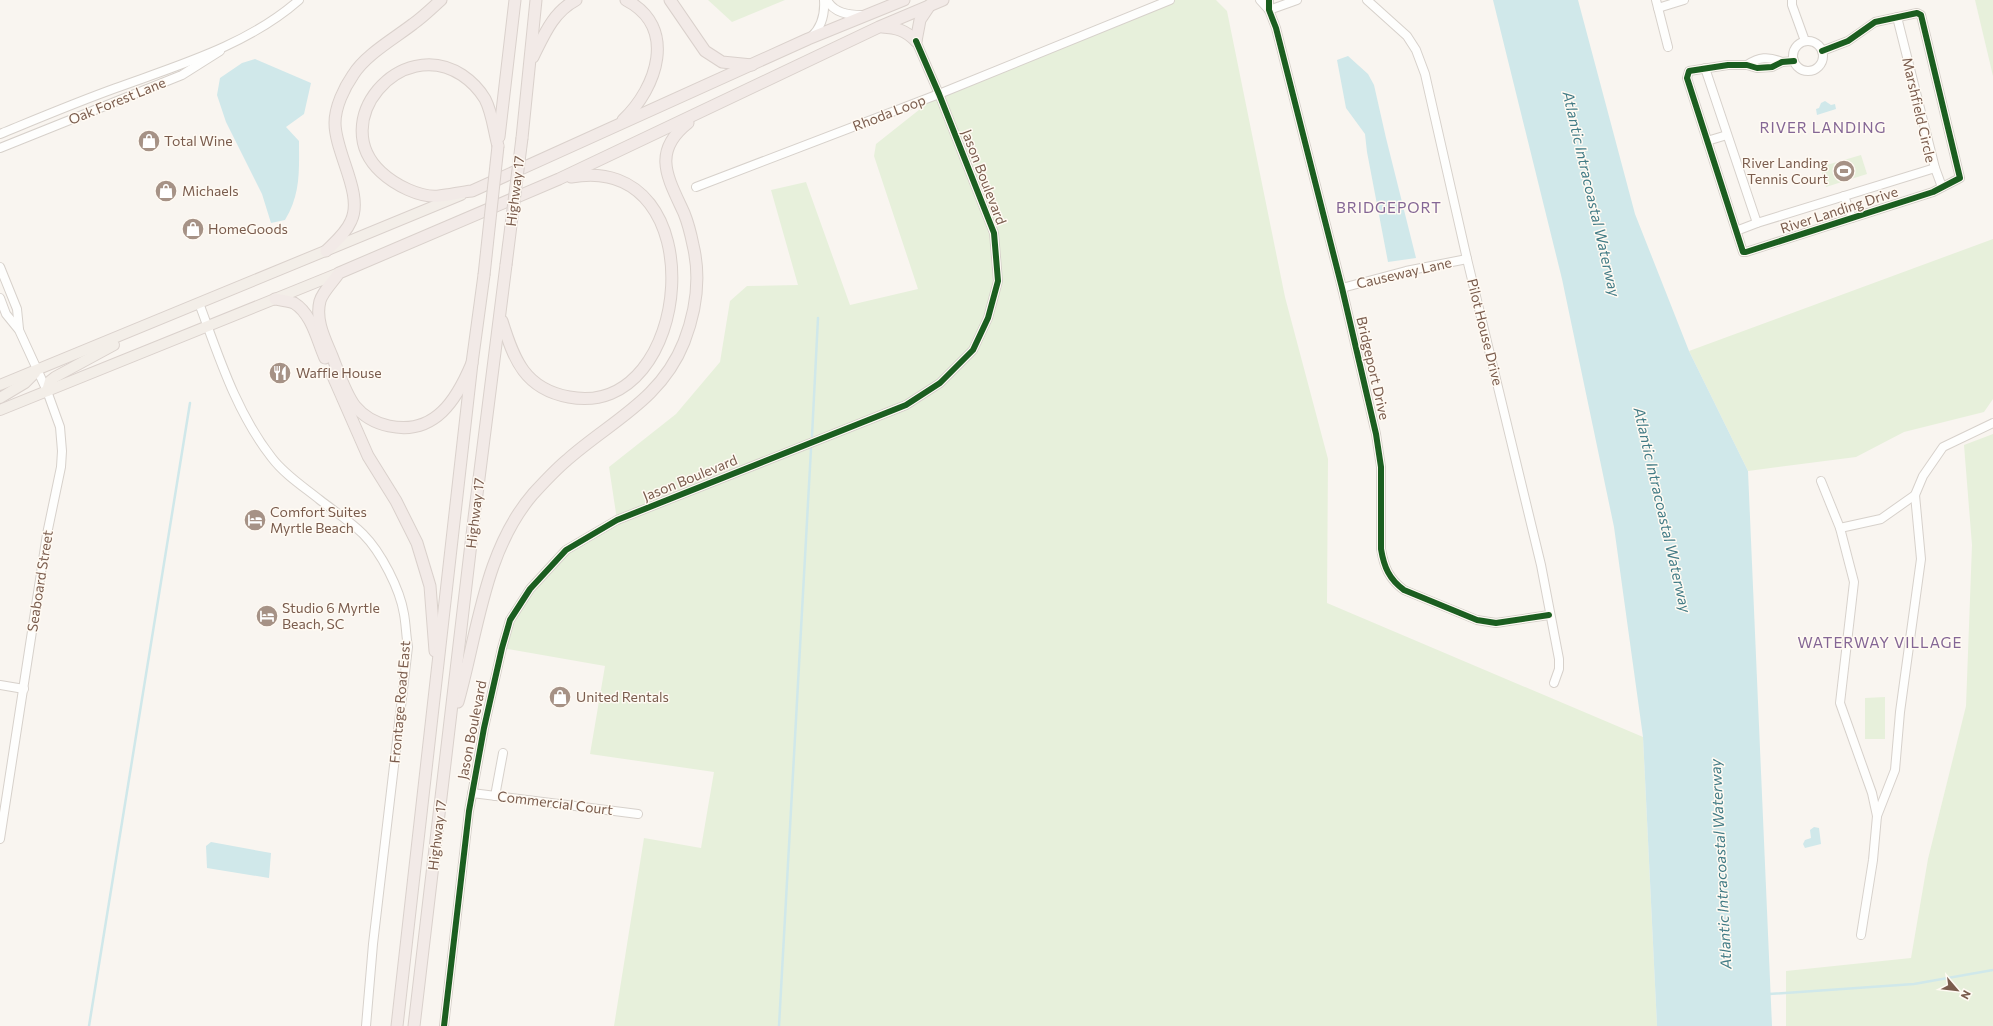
<svg xmlns="http://www.w3.org/2000/svg" width="1993" height="1026" font-family="Commissioner,sans-serif">
<style>
.green{fill:#e7f0db}
.water{fill:#d0e8ea}
.lines{fill:none;stroke-linecap:round;stroke-linejoin:round}
.stream{stroke:#d0e8ea;stroke-width:2.5}
.minor-casing{stroke:#d7d1cb;stroke-width:10}
.major-casing{stroke:#dad1cc;stroke-width:12}
.highway-casing{stroke:#dad1cc;stroke-width:13}
.minor{stroke:#fefefd;stroke-width:8}
.major{stroke:#f3eee8;stroke-width:10}
.highway{stroke:#f2eae7;stroke-width:11}
.highway-bridge-casing{stroke:#dad1cc;stroke-width:13;stroke-linecap:butt}
.highway-bridge{stroke:#f2eae7;stroke-width:11}
.cycleway-casing{stroke:#fffaf3;stroke-width:8}
.cycleway{stroke:#1b5e20;stroke-width:6}
.labels{text-anchor:middle;stroke-width:3;stroke-linejoin:round;paint-order:stroke}
.street-label{font-size:14px;fill:#7a5c4d;stroke:#fffaf3}
.poi-label{font-size:14px;fill:#7a5c4d;stroke:#fffaf3;text-anchor:start}
.neighbourhood-label{font-size:15px;letter-spacing:1px;fill:#846695;stroke:#fffaf3}
.water-label{font-size:15px;font-style:italic;fill:#437c86;stroke:#fffaf3}
</style>
<rect width="100%" height="100%" fill="#f9f5f0"/>
<g class="green">
<path d="M708,0H785L732,22Z"/>
<path d="M1170,0H1216L1227,11L1285,297L1328,459L1327,603L1643,737L1657,1026H614L644,838L701,848L714,772L590,754L605,666L502,648L510,620L530,589L566,550L617,520L609,467L676,414L720,362L730,301L747,286L798,285L771,190L806,182L850,305L918,289L874,156L876,144L939,94Z"/>
<path d="M1975,0H1993V76Z"/>
<path d="M1861,155L1867,174L1826,187L1820,167Z"/>
<path d="M1993,239V399L1984,412L1904,432L1856,457L1748,471L1689,351Z"/>
<path d="M1993,434V1026H1786V971L1911,958L1928,859L1966,706L1972,545L1964,445Z"/>
<path d="M1885,697V739H1865V698Z"/>
</g>
<g class="water">
<path d="M1493,0H1578L1635,214L1689,351L1748,471L1772,1026H1657L1643,737L1614,527L1562,279Z"/>
<path d="M1348,56L1368,74L1374,85L1386,138L1416,258L1388,262L1367,152L1365,134L1346,108L1337,60Z"/>
<path d="M255,59L311,83L304,114L286,127L299,141C299,170 301,194 285,220L271,223L262,194L226,122L217,95L220,78L242,63Z"/>
<path d="M1825,101L1831,105L1835,104L1836,109L1817,115L1816,109L1819,108L1821,103Z"/>
<path d="M1814,827L1819,828L1821,844L1805,848L1803,844L1805,840L1811,838L1810,830Z"/>
<path d="M211,842L271,853L269,878L207,868L206,846Z"/>
</g>
<g class="lines">
<g class="stream">
<path d="M812,436L818,318"/>
<path d="M1769,994L1914,984L1993,970"/>
<path d="M89,1026L190,403"/>
<path d="M779,1026L811,449"/>
</g>
<g class="minor-casing">
<g id="minor">
<path d="M827,0C834,13 848,15 862,15"/>
<path d="M1260,0L1269,10"/>
<path d="M1269,0V10L1276,28L1342,288L1376,434L1381,467V549C1384,567 1389,579 1404,590L1477,620L1496,623L1549,615"/>
<path d="M1367,0L1407,36L1416,50L1425,74L1467,259L1541,565L1559,659V669L1554,683"/>
<path d="M1656,0L1668,47"/>
<path d="M1792,0V5L1805,41"/>
<path d="M1658,8L1684,0"/>
<path d="M1269,10L1297,0"/>
<path d="M811,37C822,27 825,15 824,0"/>
<circle cx="1808" cy="56" r="15"/>
<path d="M1794,61L1782,62L1772,67L1757,68L1747,65H1728L1689,71L1687,78L1743,252H1746L1933,192L1960,178L1921,15L1917,13L1875,22L1848,41L1822,51"/>
<path d="M1747,65C1759,57 1768,56 1782,62"/>
<path d="M1705,68L1757,223L1935,168L1897,17"/>
<path d="M0,134C39,118 77,102 116,88C179,65 248,45 299,0"/>
<path d="M1707,141L1727,135"/>
<path d="M0,148L182,75L220,51"/>
<path d="M1935,168L1942,187"/>
<path d="M696,187L939,94L1170,0"/>
<path d="M1844,196L1852,218"/>
<path d="M1736,231L1757,223"/>
<path d="M0,267L17,309L19,329"/>
<path d="M1342,288L1406,271L1467,259"/>
<path d="M0,298L6,314L19,330L47,391L60,427L62,451L61,467L47,534L0,839"/>
<path d="M199,303C219,357 236,412 272,458C285,475 304,487 320,500C334,511 350,521 363,534C381,552 400,589 404,614C406,625 406,636 408,647L373,944L366,1026"/>
<path d="M1821,481L1840,528"/>
<path d="M0,685L24,689"/>
<path d="M472,793L638,814"/>
<path d="M495,796L503,753"/>
<path d="M1877,816L1872,793L1840,703L1854,582L1840,528L1881,519L1915,495"/>
<path d="M1861,935L1873,860L1877,816L1895,770L1900,712L1921,559L1915,495L1923,476L1943,447L1993,423"/>
<path d="M444,1026L469,811L484,728L502,648L510,620L530,589L566,550L617,520L906,405L940,383L973,350L988,318L998,281L994,233L939,94L916,41"/>
</g>
</g>
<g class="major-casing">
<g id="major">
<path d="M0,385L461,195"/>
<path d="M47,391L50,381L55,377L114,345"/>
<path d="M0,398L25,383L35,373"/>
<path d="M0,410L339,273"/>
</g>
</g>
<g class="highway-casing">
<g id="highway">
<path d="M670,0L705,51L722,62L752,65"/>
<path d="M882,27C897,28 905,30 916,41"/>
<path d="M916,41L920,20L930,5"/>
<path d="M533,57C544,35 553,12 576,0"/>
<path d="M623,120C657,88 678,27 626,0"/>
<path d="M499,137L515,0"/>
<path d="M522,138L536,0"/>
<path d="M498,146C494,131 492,112 485,99C479,89 471,81 462,75C400,35 327,122 381,172C395,185 420,198 439,196C450,195 461,192 472,191L808,39L904,0"/>
<path d="M326,251C335,242 346,233 351,221C364,194 335,153 335,123C335,107 344,88 353,75C365,55 395,38 413,24C423,17 432,8 441,0"/>
<path d="M275,299C281,300 288,301 294,303C312,314 317,340 325,358"/>
<path d="M502,321C514,360 525,389 569,397C694,421 717,151 571,177"/>
<path d="M472,363C457,399 435,436 389,426C375,423 364,417 355,406C346,395 338,371 332,356C325,339 315,320 320,301C323,291 333,282 339,273L559,179L879,27L943,0"/>
<path d="M332,374L368,456L396,501L417,543L430,586L435,651"/>
<path d="M458,702C478,632 484,551 533,494C544,482 555,470 567,460C611,421 661,400 684,342C696,311 701,278 693,245C691,235 688,223 684,213C668,178 651,152 688,123"/>
<path d="M397,1026L472,363L484,275"/>
<path d="M414,1026L474,518L506,265"/>
</g>
</g>
<use href="#minor" class="minor"/>
<use href="#major" class="major"/>
<use href="#highway" class="highway"/>
<g class="highway-bridge-casing">
<g id="highway-bridge">
<path d="M506,265L522,138"/>
<path d="M484,275L498,146"/>
</g>
</g>
<use href="#highway-bridge" class="highway-bridge"/>
<g class="cycleway-casing">
<g id="cycleway">
<path d="M1269,0V10L1276,28L1342,288L1376,434L1381,467V549C1384,567 1389,579 1404,590L1477,620L1496,623L1549,615"/>
<path d="M1794,61L1782,62L1772,67L1757,68L1747,65H1728L1689,71L1687,78L1743,252H1746L1933,192L1960,178L1921,15L1917,13L1875,22L1848,41L1822,51"/>
<path d="M444,1026L469,811L484,728L502,648L510,620L530,589L566,550L617,520L906,405L940,383L973,350L988,318L998,281L994,233L939,94L916,41"/>
</g>
</g>
<use href="#cycleway" class="cycleway"/>
</g>
<defs>
<g id="shop-disc" transform="scale(1.15)"><circle r="9.5" fill="#a69286" stroke="#fffaf3"/><path d="M-5-2.5h2.3a2.7 3.5 0 0 1 5.4 0H5L5.5 6h-11ZM-1.5-2.5h3a1.5 2.3 0 0 0-3 0Z" fill="#fff"/></g>
<g id="stadium-disc" transform="scale(1.15)"><circle r="9.5" fill="#a69286" stroke="#fffaf3"/><path d="M0-5a6.5 5 0 1 0 0 10a6.5 5 0 1 0 0-10ZM-3.5-1.8h7v3.6h-7Z" fill="#fff"/></g>
<g id="restaurant-disc" transform="scale(1.15)"><circle r="9.5" fill="#a69286" stroke="#fffaf3"/><path d="M-5-6h1v4h1v-4h1v4h1v-4h1v5L-1.5 .5V6h-2V.5L-5-1ZM5-6V6H3V1.5H1.5Q1.5-4 5-6Z" fill="#fff"/></g>
<g id="hotel-disc" transform="scale(1.15)"><circle r="9.5" fill="#a69286" stroke="#fffaf3"/><path d="M-6-4.5h1.5V1H6V5H4.5V3h-9V5H-6ZM-4 0a1.8 1.8 0 1 1 3.6 0ZM.5 0V-2.5h3Q6-2.5 6 0Z" fill="#fff"/></g>
</defs>
<g fill-rule="evenodd">
<use href="#shop-disc" x="149" y="141"/>
<use href="#stadium-disc" x="1844" y="171"/>
<use href="#shop-disc" x="166" y="191"/>
<use href="#shop-disc" x="193" y="229"/>
<use href="#restaurant-disc" x="280" y="373"/>
<use href="#hotel-disc" x="255" y="520"/>
<use href="#hotel-disc" x="267" y="616"/>
<use href="#shop-disc" x="560" y="697"/>
</g>
<g class="labels">
<g class="street-label">
<text transform="translate(117 101) rotate(-22)" y="5">Oak Forest Lane</text>
<text transform="translate(1919 110) rotate(77)" y="5">Marshfield Circle</text>
<text transform="translate(889 113) rotate(-21)" y="5">Rhoda Loop</text>
<text transform="translate(984 177) rotate(69)" y="5">Jason Boulevard</text>
<text transform="translate(515 191) rotate(-83)" y="5">Highway 17</text>
<text transform="translate(1839 210) rotate(-18)" y="5">River Landing Drive</text>
<text transform="translate(1404 273) rotate(-13)" y="5">Causeway Lane</text>
<text transform="translate(1485 332) rotate(76)" y="5">Pilot House Drive</text>
<text transform="translate(1373 368) rotate(77)" y="5">Bridgeport Drive</text>
<text transform="translate(690 478) rotate(-22)" y="5">Jason Boulevard</text>
<text transform="translate(475 513) rotate(-83)" y="5">Highway 17</text>
<text transform="translate(40 581) rotate(-81)" y="5">Seaboard Street</text>
<text transform="translate(400 702) rotate(-85)" y="5">Frontage Road East</text>
<text transform="translate(472 730) rotate(-79)" y="5">Jason Boulevard</text>
<text transform="translate(555 803) rotate(7)" y="5">Commercial Court</text>
<text transform="translate(437 835) rotate(-83)" y="5">Highway 17</text>
</g>
<g class="poi-label">
<text x="164" y="146">Total Wine</text>
<text x="1828" y="168" text-anchor="end">River Landing<tspan x="1828" dy="16">Tennis Court</tspan></text>
<text x="182" y="196">Michaels</text>
<text x="208" y="234">HomeGoods</text>
<text x="296" y="378">Waffle House</text>
<text x="270" y="517">Comfort Suites<tspan x="270" dy="16">Myrtle Beach</tspan></text>
<text x="282" y="613">Studio 6 Myrtle<tspan x="282" dy="16">Beach, SC</tspan></text>
<text x="576" y="702">United Rentals</text>
</g>
<g class="neighbourhood-label">
<text x="1823" y="133">RIVER LANDING</text>
<text x="1389" y="213">BRIDGEPORT</text>
<text x="1880" y="648">WATERWAY VILLAGE</text>
</g>
<g class="water-label">
<text transform="translate(1591 194) rotate(77)" y="5">Atlantic Intracoastal Waterway</text>
<text transform="translate(1662 510) rotate(77)" y="5">Atlantic Intracoastal Waterway</text>
<text transform="translate(1721 864) rotate(-93)" y="5">Atlantic Intracoastal Waterway</text>
</g>
</g>
<g transform="translate(1957 990) rotate(118)" stroke="#fffaf3" stroke-width="3" paint-order="stroke">
<path d="M0-3L7 15L0 10L-7 15Z" fill="#7a5c4d"/>
<text y="-6" font-size="11" font-weight="bold" text-anchor="middle" fill="#7a5c4d">N</text>
</g>
</svg>
